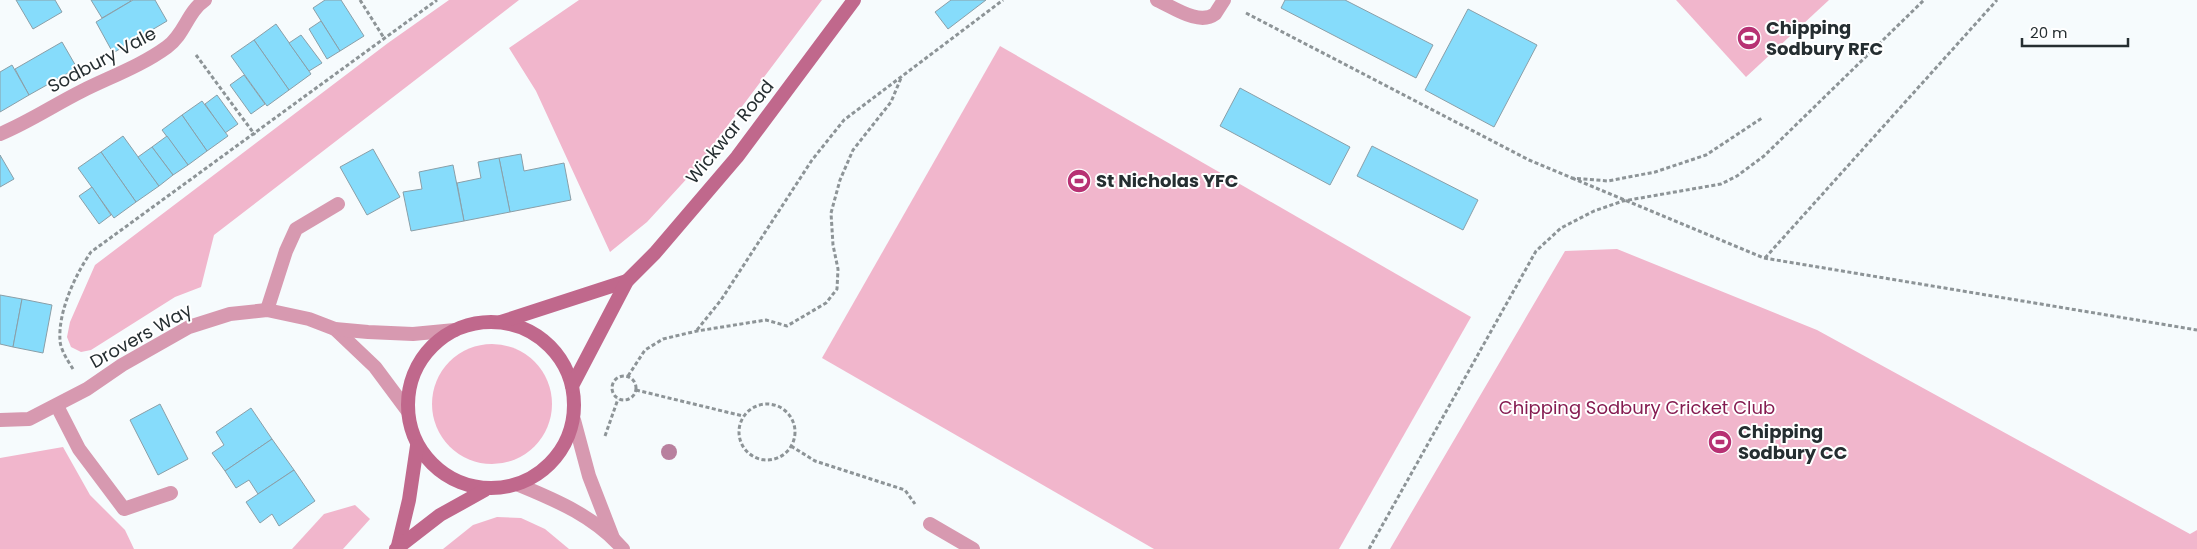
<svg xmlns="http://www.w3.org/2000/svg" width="2197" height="549" font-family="Poppins,sans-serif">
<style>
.green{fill:#f1b6cc}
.building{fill:#86dcfb;stroke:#8a9fa8}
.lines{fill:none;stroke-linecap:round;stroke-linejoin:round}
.path{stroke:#8d9497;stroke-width:3;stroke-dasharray:4 2.5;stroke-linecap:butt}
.service{stroke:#d799b0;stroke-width:14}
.minor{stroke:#d799b0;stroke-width:14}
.tertiary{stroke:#d799b0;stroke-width:14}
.secondary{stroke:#c0688c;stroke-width:14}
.tree{fill:#b8809e}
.labels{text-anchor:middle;stroke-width:4;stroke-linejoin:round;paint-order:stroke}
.poi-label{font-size:18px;font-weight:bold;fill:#252e31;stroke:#fff;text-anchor:start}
.street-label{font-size:18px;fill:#252e31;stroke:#fff}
.park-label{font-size:18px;fill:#851c51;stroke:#fff}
</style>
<rect width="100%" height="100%" fill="#f6fbfd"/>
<g class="green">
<path d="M449,0H519L214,235L201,287L175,297L91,350L81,352L71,347L67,337L70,322L95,265L388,43Z"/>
<path d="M579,0H822L692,173L647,222L610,252L536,91L509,48Z"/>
<path d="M1676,0H1829L1746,77Z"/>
<path d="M1000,46L1471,317L1339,549H1154L822,358Z"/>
<path d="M1617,249L1817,330L2190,534L2197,530V549H1390L1565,251Z"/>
<circle cx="492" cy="404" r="60"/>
<path d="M63,447L90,495L125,530L134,549H0V458Z"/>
<path d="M355,505L370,519L343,549H292L324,514Z"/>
<path d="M497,517L521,518L545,529L569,549H443L473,525Z"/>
</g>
<g class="building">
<path d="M16,0H55L62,12L33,29Z"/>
<path d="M91,0H131V1L102,18Z"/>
<path d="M133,0H155L167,21L113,53L96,22Z"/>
<path d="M325,0H341L364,36L340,51L313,8Z"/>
<path d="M951,0H986L948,29L935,12Z"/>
<path d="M1285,0H1345L1433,45L1416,78L1281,8Z"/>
<path d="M1468,9L1537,45L1494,127L1425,90Z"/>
<path d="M321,21L340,51L327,59L309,29Z"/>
<path d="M276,24L311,74L289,90L254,40Z"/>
<path d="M301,35L322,63L309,71L289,43Z"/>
<path d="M254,40L289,90L267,106L231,56Z"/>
<path d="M62,42L77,68L29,95L15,69Z"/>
<path d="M12,65L29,95L0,112V72Z"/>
<path d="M244,75L265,104L251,114L230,85Z"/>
<path d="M1240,88L1350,147L1330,185L1220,126Z"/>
<path d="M217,95L238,124L225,133L205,104Z"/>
<path d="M202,101L228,136L207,151L182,115Z"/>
<path d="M182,115L207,151L188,165L162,130Z"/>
<path d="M123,136L159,186L136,202L101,152Z"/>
<path d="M167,136L188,165L173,175L152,147Z"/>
<path d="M1372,146L1478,200L1463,230L1357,176Z"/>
<path d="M152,147L173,175L159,186L138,157Z"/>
<path d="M373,149L400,197L367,215L340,167Z"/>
<path d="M101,152L136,202L114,218L78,168Z"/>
<path d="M521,154L524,171L564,163L571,200L510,212L499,158Z"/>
<path d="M0,155L14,179L0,187Z"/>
<path d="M499,158L510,212L464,221L457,183L481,178L478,162Z"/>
<path d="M453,165L464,221L411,231L403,192L422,189L419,172Z"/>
<path d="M92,187L111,215L99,224L79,196Z"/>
<path d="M0,295L22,299L13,347L0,344Z"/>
<path d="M22,299L52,305L43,353L13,347Z"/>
<path d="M160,404L188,459L158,475L130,420Z"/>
<path d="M251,408L272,439L225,471L212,453L224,445L216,432Z"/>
<path d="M272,439L294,470L258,494L249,480L236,488L225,471Z"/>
<path d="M294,470L315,501L279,526L272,514L260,523L246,502Z"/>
</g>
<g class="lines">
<g class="path">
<path d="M360,0L384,38"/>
<path d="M1246,13L1529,160L1572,178L1608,181L1655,172L1706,155L1762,118"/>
<path d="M196,55L255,135"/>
<path d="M1572,178L1764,258L2197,330"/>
<path d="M1765,258L1997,0"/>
<path d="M697,330L721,300L812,160L844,120L1003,0"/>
<path d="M73,369C68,361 60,349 60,340C58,312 75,275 91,252L437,0"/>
<circle cx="624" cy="388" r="12"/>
<path d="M628,376L645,350L663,339L697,331L766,320L787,326L826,303L837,289L838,269L833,245L831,213L840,180L853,150L891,102L901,78"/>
<path d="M636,390L743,416"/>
<circle cx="767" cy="432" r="28"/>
<path d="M605,436L618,399"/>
<path d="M791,446L815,461L905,490L915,504"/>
<path d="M1369,549L1536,251L1561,228L1594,211L1623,201L1721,184L1737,176L1764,156L1924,0"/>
</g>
<g class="service">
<path d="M1157,0C1173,7 1199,26 1215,14L1224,0"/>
<path d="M267,310L286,251L296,229L338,204"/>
<path d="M57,406L79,449L124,509L171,493"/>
<path d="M930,524L973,549"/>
</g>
<g class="minor">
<path d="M0,134C29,122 54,105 82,91C110,77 141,66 167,47C185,34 187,12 205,0"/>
<path d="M335,329L375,367L407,410"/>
<path d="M0,420L29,419L87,389L122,365L189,327L230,314L267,310L309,319L335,329L368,332L413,334L455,330"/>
</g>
<g class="tertiary">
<path d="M574,420L589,476L613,538"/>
<path d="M519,485C558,501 595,517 623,549"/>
</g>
<g class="secondary">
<circle cx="491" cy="405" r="83"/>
<path d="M501,322L627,281"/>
<path d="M572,386L627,281L655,253L737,157L854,0"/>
<path d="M398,546L409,500L417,446"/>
<path d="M396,549L440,515L485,490"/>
</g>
</g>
<circle class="tree" cx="669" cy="452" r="8"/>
<defs>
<g id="stadium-disc" transform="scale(1.25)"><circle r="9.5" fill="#b73173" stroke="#fff"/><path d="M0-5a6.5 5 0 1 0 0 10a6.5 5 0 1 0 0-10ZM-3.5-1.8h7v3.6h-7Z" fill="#fff"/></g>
</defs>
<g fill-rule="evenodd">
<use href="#stadium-disc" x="1749" y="38"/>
<use href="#stadium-disc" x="1079" y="181"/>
<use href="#stadium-disc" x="1720" y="442"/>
</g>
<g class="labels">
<g class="poi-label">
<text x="1766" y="34">Chipping<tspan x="1766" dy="21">Sodbury RFC</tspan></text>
<text x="1096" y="187">St Nicholas YFC</text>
<text x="1738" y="438">Chipping<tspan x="1738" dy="21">Sodbury CC</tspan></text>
</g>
<g class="street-label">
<text transform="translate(102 60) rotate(-28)" y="6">Sodbury Vale</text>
<text transform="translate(730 132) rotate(-51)" y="6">Wickwar Road</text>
<text transform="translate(141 336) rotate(-29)" y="6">Drovers Way</text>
</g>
<g class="park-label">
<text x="1637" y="414">Chipping Sodbury Cricket Club</text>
</g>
</g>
<path d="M2022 38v8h106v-8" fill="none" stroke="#252e31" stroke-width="2.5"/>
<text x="2030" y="38" font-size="15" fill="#252e31" stroke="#ffffff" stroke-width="4" paint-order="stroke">20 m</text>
</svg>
